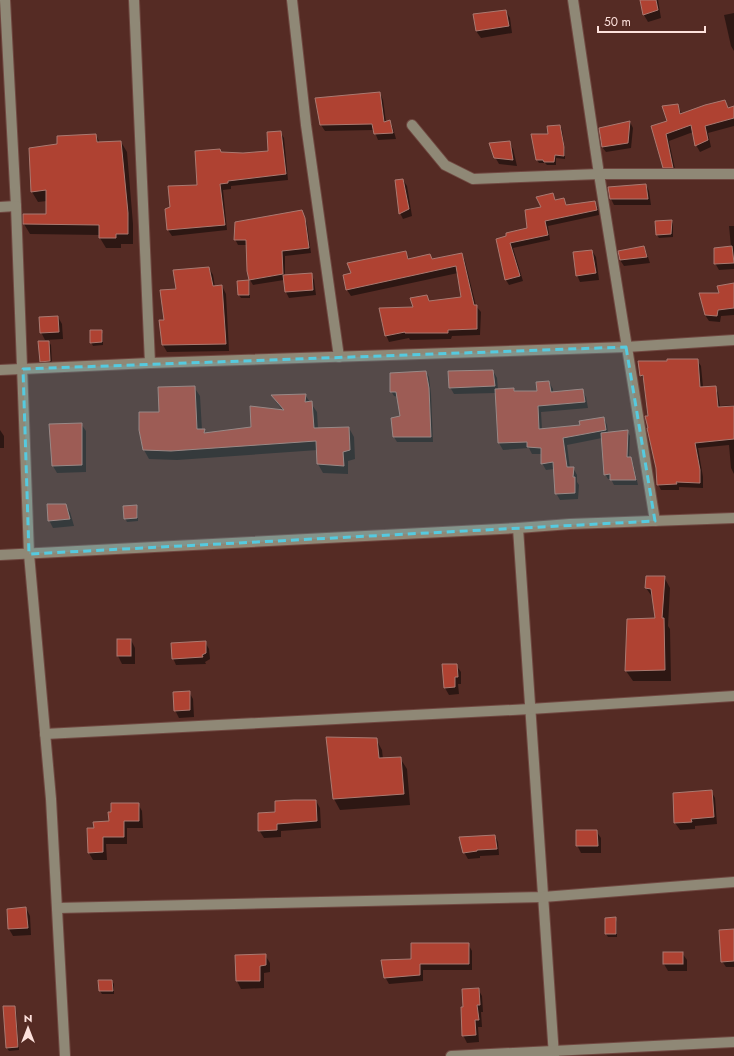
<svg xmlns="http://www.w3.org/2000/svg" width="734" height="1056" font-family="Jost,sans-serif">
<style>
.shadow{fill:#0007}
.building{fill:#af4232;stroke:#aa7970}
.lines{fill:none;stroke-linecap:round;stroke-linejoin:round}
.minor-casing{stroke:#704841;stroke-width:12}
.minor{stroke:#8f8876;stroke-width:10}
.marked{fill:#55cadf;fill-opacity:0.2;stroke:#55cadf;stroke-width:3;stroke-dasharray:8 5;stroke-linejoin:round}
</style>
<rect width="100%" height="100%" fill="#552b24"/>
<g class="shadow">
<path d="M641,0H658L661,18L648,22L644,15Z"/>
<path d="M506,11L510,18L512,33L481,38L476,31Z"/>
<path d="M734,13V51L731,46L724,15Z"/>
<path d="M380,93L383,100L386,122L390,121L393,128L396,139L378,140L374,130L325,131L321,125Z"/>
<path d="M725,102L729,109L734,107V126L708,133L711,147L700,152L696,145L693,132L669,141L676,174H668L664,167L652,127L668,122L677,105L682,114Z"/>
<path d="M630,122L633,128L631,148L606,152L602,147Z"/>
<path d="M560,126L562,129L565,151V159L556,158V165H547L545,163H539L537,160L549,135Z"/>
<path d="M280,132L284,138L288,180L231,186V189L223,190L227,230L172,236L168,230L166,209L171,208L198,186L220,150L222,153L243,154L269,152Z"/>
<path d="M96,135L100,143L121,142L127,152L133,224V244H121V248H106L100,238V235L30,234L24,224L47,215V201L38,202L32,192L58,144Z"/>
<path d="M509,142L513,149L517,166L499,164L495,157Z"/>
<path d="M403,180L407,186L412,216L403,219L400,213Z"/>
<path d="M646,185L649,191L651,205H614L611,199Z"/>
<path d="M553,194L556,201L564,199L567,206L595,202L598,208L599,215L548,226L550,240L513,248L523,281L509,285L506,280L497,240L528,229Z"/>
<path d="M304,216L307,224L311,253L285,256V276L311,274L314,280L316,295L289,298L286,292L284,280L253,285L250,280V298H241L239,295L238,282L250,280L248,271L247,245H238L235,239Z"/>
<path d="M672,221L673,224V237L659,238L657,235Z"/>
<path d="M729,226H734V269L719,270L715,263L731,247Z"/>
<path d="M644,247L647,254L650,263L624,266L620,260L619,252Z"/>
<path d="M592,251L596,257L599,280L580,282L577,275Z"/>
<path d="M406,252L410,260L430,255L433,260L462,254L465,261L476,306L481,312L480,335L452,336L451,339L410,340L409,338L389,342L386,335L427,296L430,302L462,298L458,273L351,296L347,290L352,274Z"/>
<path d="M209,268L213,275L215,287L222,286L226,294L229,351L167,352L163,345L177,290Z"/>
<path d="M734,284V315L721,316L720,322L709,321L705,315L720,293Z"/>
<path d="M58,317L62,324L63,339L45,340L41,332Z"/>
<path d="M101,331L103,334V345L93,346L91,342Z"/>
<path d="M49,342L51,345L52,364L43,365L41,361Z"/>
<path d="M697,360L701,366L703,387H715L718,393L720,406L734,405V474L731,468L729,445L698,448L703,477V488L679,487V490H661L658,484L657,468L649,429L645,382L641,375L668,362Z"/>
<path d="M493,371L497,378L498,390L514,389L516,392H538L549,382L553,389V393L582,390L586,397L588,408L541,412L542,430L581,426L604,418L607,425L608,433L627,431L630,436L629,458L633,463L638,485H614L611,479H608L605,474L602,438L567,445L570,468H573L577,475V482L579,485L578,499L560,500L556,493L554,469L546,470L542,463V454H532L529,448L503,450L499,443L496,393L454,394L450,387Z"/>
<path d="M426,372L429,377L431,394L433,442H397L394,437L401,417L398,397L394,396L391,391Z"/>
<path d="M194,387L200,396L202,430H204L206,433L252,428L283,411L272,396L305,395L317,412L318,429L349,428L354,437L355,459L348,461V474L323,473L318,464V450L177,460L149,459L144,450L160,413Z"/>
<path d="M81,424L86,431V472L57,473L53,466Z"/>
<path d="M0,430L4,436V448H0Z"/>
<path d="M65,505L70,512L74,526L53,528L49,520Z"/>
<path d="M136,506L138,510V521L127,522L125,518Z"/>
<path d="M664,577L670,588L668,626L670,629L671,681H633L626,671L656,619L653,598L646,588Z"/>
<path d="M118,640H131L135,648V664H122L118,656Z"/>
<path d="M205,642L209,649L210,659L205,662L206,664L176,665L173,658Z"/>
<path d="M456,665L461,672V684H458L459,694L449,695L445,688Z"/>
<path d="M189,692L193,699L194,717L179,718L175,710Z"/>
<path d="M376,739L382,750L383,759L400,758L407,769L410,805L340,810L334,799Z"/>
<path d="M711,791L715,798L717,824L695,826V829L680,830L675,823L674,794Z"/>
<path d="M316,801L320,808L321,828L281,831V837L264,838L259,830L276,813Z"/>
<path d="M138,804L142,811L143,828H127V844H106L107,860H93L89,853L95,828L110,822Z"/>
<path d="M596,831L601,838V853H581L577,845Z"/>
<path d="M495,836L498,842L499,855L480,856V858L468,859L464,852Z"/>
<path d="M26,908L30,916L31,935L13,936L9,929L8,910Z"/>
<path d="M615,918L617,922V937H608L606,934Z"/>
<path d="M734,930V967H726L722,961Z"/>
<path d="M468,944L472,951V970H423V981L389,984L385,977L412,960Z"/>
<path d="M664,953H682L687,960V971H668L664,964Z"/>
<path d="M265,955L270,963V972L264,973V988L241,989L237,981L236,956Z"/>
<path d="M99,981H112L114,984V994H102L100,991Z"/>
<path d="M478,989L482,996L483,1012H481L482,1027H478L479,1042L467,1043L463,1035L464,1008Z"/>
<path d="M14,1007L16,1010L19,1050L9,1051L7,1048Z"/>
</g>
<g class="building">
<path d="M640,0H656L658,10L643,15Z"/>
<path d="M506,10L509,26L476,31L473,14Z"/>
<path d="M380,92L384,122L390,120L393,133L374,134L372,124L320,125L315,98Z"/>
<path d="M725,100L728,108L734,106V118L705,126L708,140L695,146L691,125L666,134L673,168H663L651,126L667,121L662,106L678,104L680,114L705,105Z"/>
<path d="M630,121L628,143L602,147L599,128Z"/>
<path d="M560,125L564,147V156L555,155L554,162H544L543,160H536L531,134H548L547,126Z"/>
<path d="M281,131L286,174L228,181V183L220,184L225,225L167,230L165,209L170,207L168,186L197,185L195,151L220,149L221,152L243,153L268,151L267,132Z"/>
<path d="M96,134L97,142L121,141L128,213V234H116V238H99V225L23,224V214H46V190L31,192L29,148L57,144V136Z"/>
<path d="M510,141L513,160L494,158L489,143Z"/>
<path d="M403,179L409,209L399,214L395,180Z"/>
<path d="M646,184L648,199H610L608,187Z"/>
<path d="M553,193L555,200L564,198L566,205L595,201L597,210L545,221L548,235L510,243L520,276L505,280L496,239L506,236V233L527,228L525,210L541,207L536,197Z"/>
<path d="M302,210L305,218L309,248L282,251L283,274L249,280L247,271L246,240H234L235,222Z"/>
<path d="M672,220L671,234L656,235L655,221Z"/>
<path d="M644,246L647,257L620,260L618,251Z"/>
<path d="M732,246L734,263L714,264V248Z"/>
<path d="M592,250L596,273L576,276L573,252Z"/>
<path d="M406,251L408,259L430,254L432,259L462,253L474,305H477V329L448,330V333H405V332L385,336L379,308L413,307L410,298L427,295L429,301L461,297L456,266L346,290L343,275L351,273L347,263Z"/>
<path d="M209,267L213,286L222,285L226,344L162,345L159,320H164L160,290L176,289L173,270Z"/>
<path d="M312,273L313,290L285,292L283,275Z"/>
<path d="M249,280V295H238L237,281Z"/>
<path d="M734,283V308L718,310L717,316L705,315L699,293H719L717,286Z"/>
<path d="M58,316L59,332L40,333L39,317Z"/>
<path d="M90,330H102V342L90,343Z"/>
<path d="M38,341H49L50,361L40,362Z"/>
<path d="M667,359H698L700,387L716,386L718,407L734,406V439L695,443L700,470V483L676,482L677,484L657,485L656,468L647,428H648L645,416H648L643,375L640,376L638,361H667Z"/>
<path d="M493,370L495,386L449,388L448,371Z"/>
<path d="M426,371L429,388L431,437H393L391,418L400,416L396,392H390V373Z"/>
<path d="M549,381L551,392L583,389L585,402L538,406L539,429L580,425L579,421L604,417L606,430L563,438L567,467H574L573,477H575V493L555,494L553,462L541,464V448L527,447V442L498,443L495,389L514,388V391H537L536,382Z"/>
<path d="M195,386L197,429H205L204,433L251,427L250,406L284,410L271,395L306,394L305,402L312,401L314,428L349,427L350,450L343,452L344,466L317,464L316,441L171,451L143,450L139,430V412H159L158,387Z"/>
<path d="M82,423V465L52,466L49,424Z"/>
<path d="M628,430L627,457H631L636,480H610V474L604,475L601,433Z"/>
<path d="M47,504H66L70,519L48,521Z"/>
<path d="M137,505V518L124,519L123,506Z"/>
<path d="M646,576H665L662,618H664L665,670L625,671L627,619L655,618L651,589L645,588Z"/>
<rect x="117" y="639" width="14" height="17"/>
<path d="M206,641V653L202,655L203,657L172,659L171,643Z"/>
<path d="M442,664H457L458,677H455V687L444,688Z"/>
<path d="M190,691V710L174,711L173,692Z"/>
<path d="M326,737L377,738L379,758L401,757L404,794L333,799Z"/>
<path d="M712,790L714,817L691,819L692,822L674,823L673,793Z"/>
<path d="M294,800H316L317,821L277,824V830L258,831V813L275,812V801Z"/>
<path d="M111,803H139V821H124V837H103V852L88,853L87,828H94L93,822L109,821L108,812H111Z"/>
<path d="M576,830H597L598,846H576Z"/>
<path d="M495,835L497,849L477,850V851L463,853L459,837Z"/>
<path d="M26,907L28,928L8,929L7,909Z"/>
<path d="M616,917V934H605V918Z"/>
<path d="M734,929V961L721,962L719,930Z"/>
<path d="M411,943H469V964H420V975L384,978L381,960L411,959Z"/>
<rect x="663" y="952" width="20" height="12"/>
<path d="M266,954V965L260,966V981H236L235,955Z"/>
<path d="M98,980H112L113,991H99Z"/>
<path d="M479,988L480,1005H477L479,1020H475L476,1035L462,1036L461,1007H463L462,989Z"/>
<path d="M3,1006H15L18,1047L6,1048Z"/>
</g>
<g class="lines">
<g class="minor-casing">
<g id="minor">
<path d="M5,0L16,206L29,554L51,799L65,1056"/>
<path d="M134,0L150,363"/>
<path d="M292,0L306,125L339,357"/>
<path d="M573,0L599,174L655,521"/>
<path d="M412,125L445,165L473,179L599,174H734"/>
<path d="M0,207L16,206"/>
<path d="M0,370L150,363L626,347L734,340"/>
<path d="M518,528L554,1056"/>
<path d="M0,555L518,528L570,524L734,518"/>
<path d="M45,734L530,709L734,696"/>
<path d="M57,908L543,897L734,882"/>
<path d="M451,1056L734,1042"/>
</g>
</g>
<use href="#minor" class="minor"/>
</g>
<path class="marked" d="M626,347L655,521L29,554L23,369Z"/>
<g transform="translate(28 1028)" stroke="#552b24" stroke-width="3" paint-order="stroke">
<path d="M0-3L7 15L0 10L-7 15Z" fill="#fde1dc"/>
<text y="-6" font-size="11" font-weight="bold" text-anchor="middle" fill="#fde1dc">N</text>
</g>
<path d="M598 26v6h107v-6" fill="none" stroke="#fde1dc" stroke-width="2"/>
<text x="604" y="26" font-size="12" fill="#fde1dc" stroke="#552b24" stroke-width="3" paint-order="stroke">50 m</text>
</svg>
